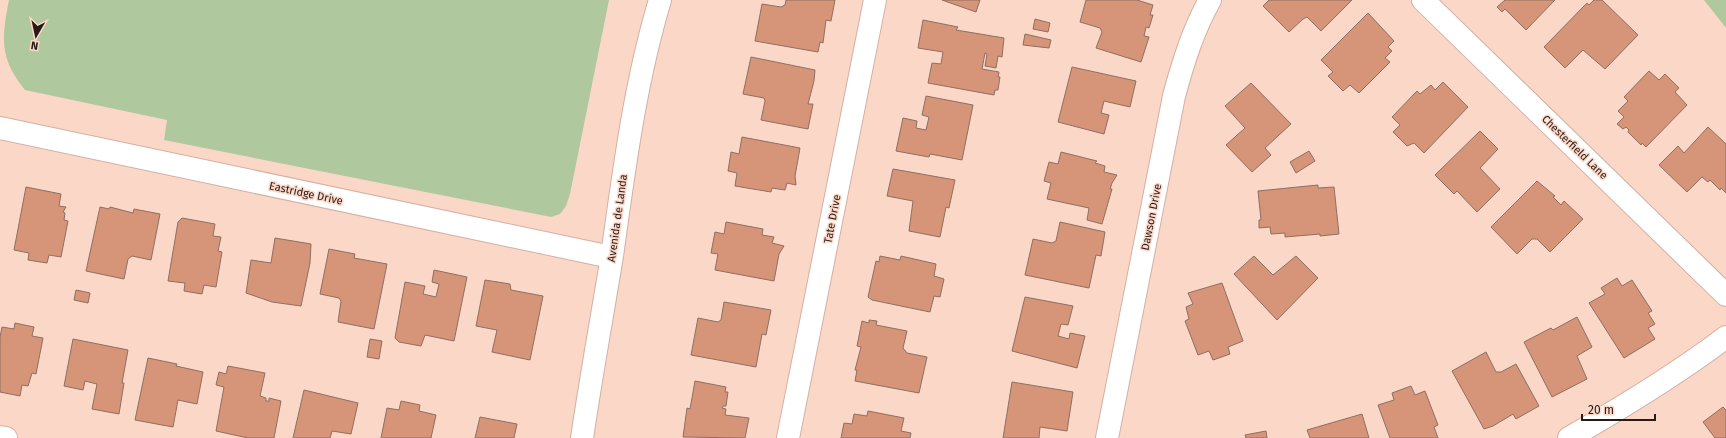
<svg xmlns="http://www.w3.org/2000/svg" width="1726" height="438" font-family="'Fira Sans',sans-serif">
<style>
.green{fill:#b0c89e}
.building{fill:#d69579;stroke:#8e6f61}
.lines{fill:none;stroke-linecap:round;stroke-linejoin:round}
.minor-casing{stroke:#d3b0a2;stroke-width:24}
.tertiary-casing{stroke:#d3b0a2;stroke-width:24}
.minor{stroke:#fff;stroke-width:22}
.tertiary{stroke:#fff;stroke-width:22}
.labels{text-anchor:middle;stroke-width:3;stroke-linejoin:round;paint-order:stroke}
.street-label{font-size:11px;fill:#271a15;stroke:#fbd7c8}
</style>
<rect width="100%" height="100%" fill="#fbd7c8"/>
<g class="green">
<path d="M9,0H609L570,194L566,206L560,214L551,217L164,140L167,120L25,90C0,59 1,41 9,0Z"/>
<path d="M1704,0H1726V28Z"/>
</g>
<g class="building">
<path d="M786,0H835L831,21L826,20L823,43L820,42L818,52L755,41L762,4L781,7L785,5Z"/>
<path d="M942,0H980L976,12Z"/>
<path d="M1086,0H1137L1153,5L1150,15H1153L1149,28L1146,27L1144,36L1149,37L1141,62L1096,48L1102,32L1100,28L1080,22Z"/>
<path d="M1269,0H1352L1321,31L1307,17L1303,19L1289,32L1263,6Z"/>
<path d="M1505,0H1555L1526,30L1505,9L1502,12L1497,7Z"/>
<path d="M1594,0H1602L1638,35L1605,69L1583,50L1565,68L1544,47L1587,3L1589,5Z"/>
<path d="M1368,13L1394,41L1388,47L1392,51L1385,58L1390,62L1359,93L1350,85L1343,91L1328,76L1333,72L1321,60Z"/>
<path d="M1035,19L1050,23L1048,32L1033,29Z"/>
<path d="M923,20L958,27L956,30L1004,38L1002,57L998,56L996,68L985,66L987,54L985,53L982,69L999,72L998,77H1000L998,90H995L994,95L928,83L932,63L941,64L943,52L918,48Z"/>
<path d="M1025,34L1051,40L1049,48L1023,45Z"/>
<path d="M751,57L815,70L814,81L808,104H813L808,129L761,120L765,101L764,98L743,94Z"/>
<path d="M1072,67L1136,81L1130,107L1104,101L1101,113L1109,115L1104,134L1058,122Z"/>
<path d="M1649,71L1659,80L1665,74L1679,88L1675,92L1687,105L1646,147L1642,143L1641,145L1628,132L1629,130L1626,127L1623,129L1617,124L1624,117L1618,111L1628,101L1624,97Z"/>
<path d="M1443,82L1468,107L1424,153L1414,143L1407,146L1393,132L1400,125L1392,117L1417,91L1420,94L1431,85L1435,90Z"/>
<path d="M1251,83L1291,124L1265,148L1271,155L1252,172L1226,145L1245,128L1225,106Z"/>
<path d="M926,96L973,105L962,160L930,154L929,157L896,151L903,118L917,121L916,128L926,130L929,117L922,115Z"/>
<path d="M1708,127L1726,144V193L1721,188L1720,190L1710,180L1708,182L1702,177L1687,192L1659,165L1678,146L1684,153Z"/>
<path d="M1480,131L1498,149L1480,168L1500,189L1477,212L1457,191L1454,194L1435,175Z"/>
<path d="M742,137L800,148L795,176L796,185L787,183L785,190L772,188L771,192L735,186L737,173L728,171L731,152L739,154Z"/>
<path d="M1309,151L1315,161L1296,173L1290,162Z"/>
<path d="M1061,152L1097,161L1095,163L1105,166L1104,172L1117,175L1112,183L1110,189H1112L1102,224L1087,220L1089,208L1047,199L1051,183L1044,181L1049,162L1058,164Z"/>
<path d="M893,169L955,180L949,208L946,207L940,237L909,231L913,201L887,196Z"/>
<path d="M1537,181L1555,196L1553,197L1561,205L1564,201L1583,219L1550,252L1537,239H1532L1517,254L1491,227Z"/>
<path d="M1318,185V188L1334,187L1339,234L1320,236V234L1285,237V233L1271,234L1270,227L1259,228V220H1261L1258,191Z"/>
<path d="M26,187L61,194L59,206L66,207L63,212L65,213L64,220L68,221L61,257L49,255L47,263L28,260L29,253L14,250Z"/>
<path d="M100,207L109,209L110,207L133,213L134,209L160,214L151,260L132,256L128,259L124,279L86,271Z"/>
<path d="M182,218L215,224L213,236L221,237L218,251L222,252L216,287L204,285L202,294L184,291L185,283L168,281L178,222Z"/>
<path d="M726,222L763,229L762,235L774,237L772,243L784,246L779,254L774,281L715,270L718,254L711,253L715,232L724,234Z"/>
<path d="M1060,222L1105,232L1101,256L1096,255L1089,288L1025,275L1033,239L1052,243L1056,241Z"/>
<path d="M275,238L311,244L310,263L301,306L272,302L246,293L251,260L271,263Z"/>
<path d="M329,249L355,254L354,258L387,264L374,329L338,322L341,301L339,298L320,294Z"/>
<path d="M880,256L900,260L901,256L936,264L934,276L944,279L940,297L934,296L930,312L872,300L868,297L876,261L879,262Z"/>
<path d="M1254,256L1273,275L1296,256L1318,278L1277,320L1234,274Z"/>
<path d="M434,270L467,277L454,341L425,335L421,346L399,342L395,338L405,282L425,286L423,294L436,297L439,284L432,282Z"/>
<path d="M1617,278L1622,286L1632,280L1652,311L1648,313L1655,324L1648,328L1655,339L1624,358L1589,303L1605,294L1601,288Z"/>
<path d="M485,280L510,284L511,290L543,296L530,360L492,352L497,330L476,326Z"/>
<path d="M1222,283L1243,341L1228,347L1230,354L1213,360L1209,351L1198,355L1185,321L1189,319L1186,307L1193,304L1188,293Z"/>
<path d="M76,290L90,293L88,303L74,300Z"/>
<path d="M1025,297L1073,306L1068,325L1061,324L1058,336L1069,339L1070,333L1085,336L1077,368L1012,351Z"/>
<path d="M724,302L771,310L766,335L762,334L756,367L691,355L698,318L718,322L721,320Z"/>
<path d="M1577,317L1592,347L1577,356L1587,379L1552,397L1524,342L1551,328L1553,330Z"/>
<path d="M869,320L877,321L876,325L907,331L903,348L907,353L927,357L919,393L855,381L857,370H855L861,347L857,346L862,321L869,323Z"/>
<path d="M15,323L34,327L32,336L43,338L36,374L32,373L28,386L22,385L20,396L0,392V337L2,327L14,329Z"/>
<path d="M73,339L128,350L122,383H124L119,414L92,409L97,384L85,381L83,390L64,386Z"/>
<path d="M370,339L382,341L379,359L367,357Z"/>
<path d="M1486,352L1496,372H1501L1516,364L1539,406L1516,419L1513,414L1493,426L1484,429L1452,371Z"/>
<path d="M148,358L177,364L176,366L203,372L197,404L178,400L173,427L135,420Z"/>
<path d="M228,366L265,373L260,396L266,398V401H269V398L281,401L274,438H248L216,431L224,387L216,385L219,372L226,374Z"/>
<path d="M695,381L726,387L725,392H728L726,406H723L722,408L726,409L725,415L749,418L745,438L683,437L687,408L690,409Z"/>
<path d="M1012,382L1073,392L1067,431L1040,427L1039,438H1003Z"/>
<path d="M1411,386L1415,395L1425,391L1438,425L1434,427L1438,438H1390L1378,405L1394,400L1392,393Z"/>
<path d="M304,390L358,403L351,434L332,431L330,438H293Z"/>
<path d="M401,401L420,405L419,411L436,415L431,438H381L387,408L399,410Z"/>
<path d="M1723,407L1726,410V438H1715L1703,422Z"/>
<path d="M868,411L904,418L901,431L911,433L910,438H841L844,423L852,424L854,414L867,416Z"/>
<path d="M1362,414L1369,438H1310L1307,430Z"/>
<path d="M480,417L517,424L514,438H475Z"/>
<path d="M1266,431L1267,438H1246L1245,435Z"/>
</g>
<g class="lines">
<g class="minor-casing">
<g id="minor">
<path d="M1423,0L1726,295"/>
<path d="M0,128L611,257"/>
<path d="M0,437L6,438"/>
<path d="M788,438L875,0"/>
<path d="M1107,438L1174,96C1183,63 1193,30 1210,0"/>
<path d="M1569,438C1623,407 1676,375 1726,337"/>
</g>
</g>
<g class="tertiary-casing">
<path id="tertiary" d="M582,438C591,377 602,317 612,256C624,170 635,83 660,0"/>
</g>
<use href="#minor" class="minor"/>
<use href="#tertiary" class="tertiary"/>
</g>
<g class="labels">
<g class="street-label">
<text transform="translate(1575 147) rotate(44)" y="4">Chesterfield Lane</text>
<text transform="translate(306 193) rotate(12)" y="4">Eastridge Drive</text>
<text transform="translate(1151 217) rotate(-79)" y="4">Dawson Drive</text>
<text transform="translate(617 218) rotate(-82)" y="4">Avenida de Landa</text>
<text transform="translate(832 219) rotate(-79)" y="4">Tate Drive</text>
</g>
</g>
<g transform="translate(36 36) rotate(189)" stroke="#fbd7c8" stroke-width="3" paint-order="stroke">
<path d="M0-3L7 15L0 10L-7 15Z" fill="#271a15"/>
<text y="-6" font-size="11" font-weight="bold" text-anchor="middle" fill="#271a15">N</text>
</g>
<path d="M1582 414v6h73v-6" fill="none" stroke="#271a15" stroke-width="2"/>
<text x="1588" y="414" font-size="12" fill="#271a15" stroke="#fbd7c8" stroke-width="3" paint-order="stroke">20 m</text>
</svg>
